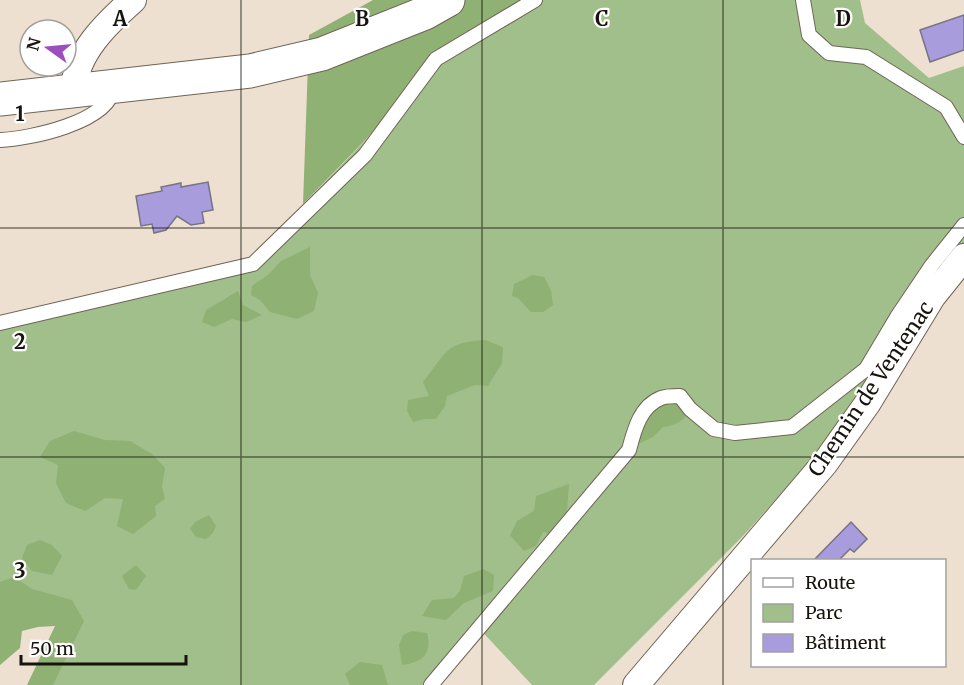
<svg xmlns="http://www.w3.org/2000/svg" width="964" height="685" font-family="Merriweather,serif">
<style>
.green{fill:#a1bf8a}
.forest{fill:#8fb174}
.building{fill:#a89cdc;stroke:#767384;stroke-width:1.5}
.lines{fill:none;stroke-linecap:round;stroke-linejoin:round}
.service-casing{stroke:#6f6456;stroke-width:16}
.minor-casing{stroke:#6f6456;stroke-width:28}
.tertiary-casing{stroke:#6f6456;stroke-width:35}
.service{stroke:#fff;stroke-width:14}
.minor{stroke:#fff;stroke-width:26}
.tertiary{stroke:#fff;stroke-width:33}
.grid{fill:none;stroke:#17130d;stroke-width:1.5;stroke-opacity:0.55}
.labels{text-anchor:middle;stroke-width:4.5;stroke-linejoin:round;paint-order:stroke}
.street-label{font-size:21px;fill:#17130d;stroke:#fff}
.grid-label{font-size:20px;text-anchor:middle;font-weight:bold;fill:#17130d;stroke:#fff;stroke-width:4.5;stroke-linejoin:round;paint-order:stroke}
</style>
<rect width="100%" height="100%" fill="#ede0d0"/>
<path class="green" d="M524,0H860L865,23L929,78L964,66V250L890,339L832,436L744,535L594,685H532L476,625L429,685H39L71,616L0,602V324L245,265L435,68Z"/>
<g class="forest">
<path d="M373,0H524L435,68L303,204L309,35Z"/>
<path d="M310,247V275L318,293L314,311L297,319L270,312L260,300L251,295L252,286L269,274L281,261Z"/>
<path d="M533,275L544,277L551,290L553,305L543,312H531L518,298L512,296L514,284Z"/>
<path d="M238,291L243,305L262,315L246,322L232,319L214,327L202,322L206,310Z"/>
<path d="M485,340L503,347L502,363L488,386L475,385L447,396L445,406L436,419H424L413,422L407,411L408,400L429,396L423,382C446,353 445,342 485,340Z"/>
<path d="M665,390L686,393L694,404C687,418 679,425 663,427L653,437L638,444L628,435L630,420L637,418Z"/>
<path d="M74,431L105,440L130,441L152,454L165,468L162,486L165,499L155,506L156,516L133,534L117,526L123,499L105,498L85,511L66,503L56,483L58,465L40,457L50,441Z"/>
<path d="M569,484L567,511L579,523L563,538L543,532L536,546L524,551L510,535L517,521L534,511L536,496Z"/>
<path d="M209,515L216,526L213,533L206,539L196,537L190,529L195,522Z"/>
<path d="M40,540L52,545L62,556L52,575L32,571L22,558L27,545Z"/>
<path d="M136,565L146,576L136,590L129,589L122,576Z"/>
<path d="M484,569L494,575L493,591L464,603L446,620L422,616L432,600L454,598L460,591L464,576Z"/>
<path d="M14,577L32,589L72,600L84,621L53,685H27L55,626L38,627L22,631L20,648L0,665V582Z"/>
<path d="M412,631L427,633C433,654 421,663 402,665L399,645L403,635Z"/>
<path d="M360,662L382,665L388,685H350L345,674Z"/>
</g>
<g class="building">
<path d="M964,15V50L930,62L920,30Z"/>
<path d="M208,182L213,210L202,212L204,223L191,225L177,216L166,230L154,233L152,224L141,226L136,196L162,191L161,187L181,183V187Z"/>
<path d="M851,522L867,539L854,552L850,549L838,561H813Z"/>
</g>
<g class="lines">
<g class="service-casing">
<g id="service">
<path d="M803,0L809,35L829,53L866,57L946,107L964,137"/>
<path d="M0,140C29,139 110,122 113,88"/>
<path d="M0,323L253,264L365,155L436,59L535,0"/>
<path d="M431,685L629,450C634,431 640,406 661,398C666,396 674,396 680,396L690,409L714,429L735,433L792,427L866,369L897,317L932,265L964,225"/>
</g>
</g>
<g class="minor-casing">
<g id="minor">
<path d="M74,91C74,54 107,23 133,0"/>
<path d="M636,685L825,463L867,404L932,297L964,257"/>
</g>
</g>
<g class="tertiary-casing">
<path id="tertiary" d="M0,99L250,71L322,54L425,13L448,0"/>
</g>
<use href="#service" class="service"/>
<use href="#minor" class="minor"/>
<use href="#tertiary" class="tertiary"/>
</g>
<path class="grid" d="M241,0V685M482,0V685M723,0V685M0,228H964M0,457H964"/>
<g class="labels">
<g class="street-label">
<text transform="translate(871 389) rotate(-56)" y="7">Chemin de Ventenac</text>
</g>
</g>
<g class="grid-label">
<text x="120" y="26">A</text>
<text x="362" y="26">B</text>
<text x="602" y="26">C</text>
<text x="843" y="26">D</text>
<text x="20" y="121">1</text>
<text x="20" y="349">2</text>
<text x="20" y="578">3</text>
</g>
<rect x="751" y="559" width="195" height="108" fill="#ffffff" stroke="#a2a19e" stroke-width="1.5"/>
<rect x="763" y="578" width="30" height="9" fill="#ffffff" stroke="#a2a19e" stroke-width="1.5"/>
<text x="805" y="589" font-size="18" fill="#17130d">Route</text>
<rect x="763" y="604" width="30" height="18" fill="#a1bf8a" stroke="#a2a19e" stroke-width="1.5"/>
<text x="805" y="619" font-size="18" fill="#17130d">Parc</text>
<rect x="763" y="634" width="30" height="18" fill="#a89cdc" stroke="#a2a19e" stroke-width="1.5"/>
<text x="805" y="649" font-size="18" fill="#17130d">Bâtiment</text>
<g transform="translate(48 48) rotate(285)"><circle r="28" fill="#ffffff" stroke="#a2a19e" stroke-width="1.5"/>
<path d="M0-4.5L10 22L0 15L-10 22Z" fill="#9c4dbe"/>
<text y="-9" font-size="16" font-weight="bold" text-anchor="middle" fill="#17130d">N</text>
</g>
<path d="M21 655v9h165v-9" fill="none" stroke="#17130d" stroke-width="3"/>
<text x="30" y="655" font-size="18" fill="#17130d" stroke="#ffffff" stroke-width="4.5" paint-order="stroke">50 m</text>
</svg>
